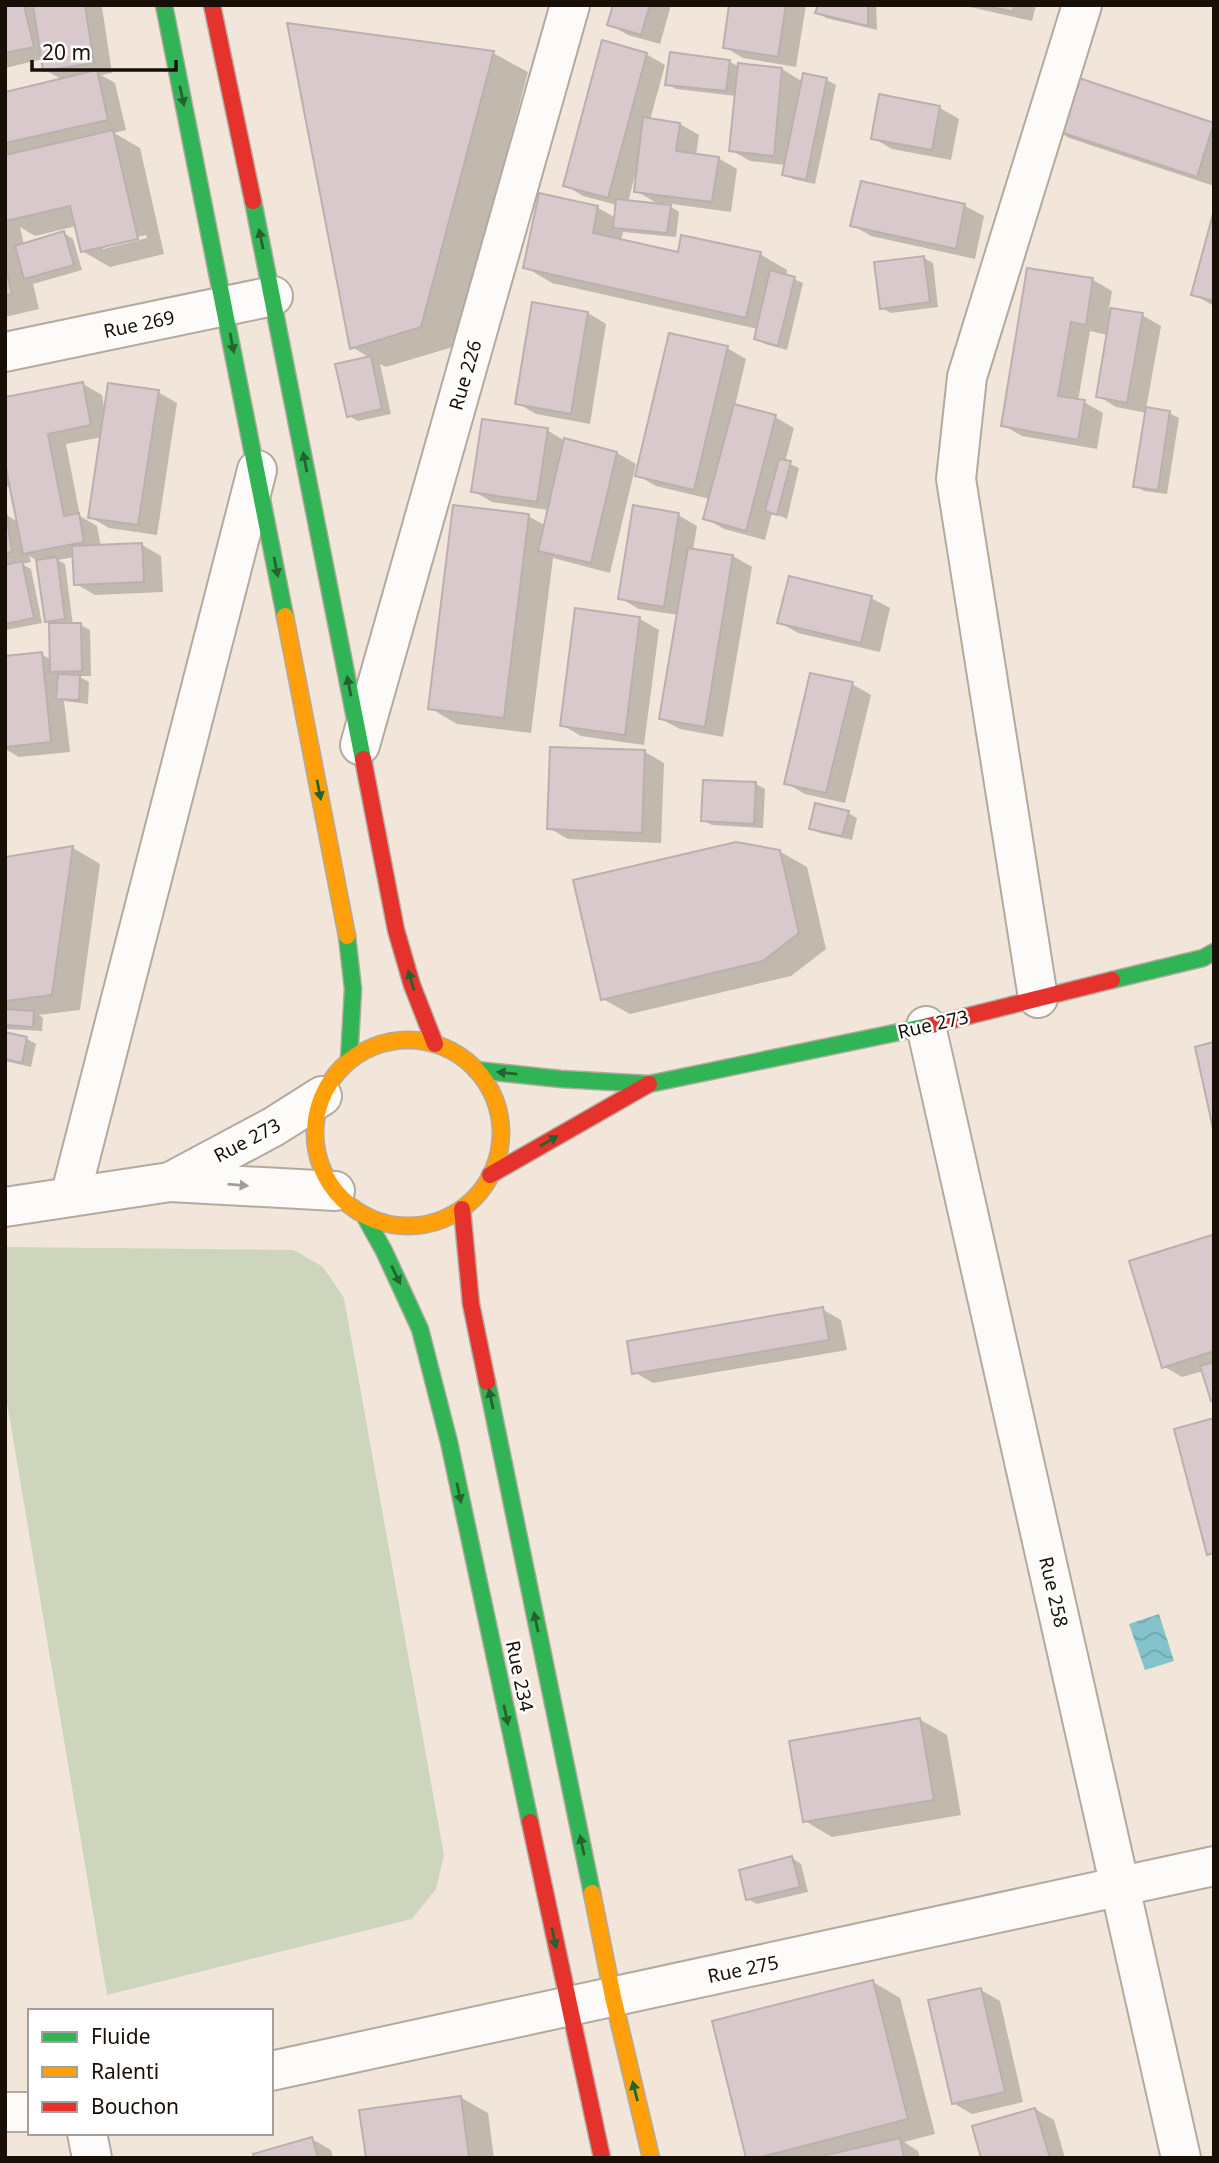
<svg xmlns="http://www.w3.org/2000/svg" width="1219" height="2163" font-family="'Noto Sans',sans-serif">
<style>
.green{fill:#cdd6bd}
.water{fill:url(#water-waves)}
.shadow{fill:#0003;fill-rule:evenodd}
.building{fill:#d9c8cc;stroke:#bbb0af;stroke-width:2}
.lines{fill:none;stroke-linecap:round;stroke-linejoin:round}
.street-casing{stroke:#b3aa9f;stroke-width:42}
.fast-casing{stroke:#b3aa9f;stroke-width:19}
.slow-casing{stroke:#b3aa9f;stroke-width:19}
.jam-casing{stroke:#b3aa9f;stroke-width:19}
.street{stroke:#fdfbf9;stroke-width:38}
.fast{stroke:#30b455;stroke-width:16}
.slow{stroke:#ff9f0a;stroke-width:16}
.jam{stroke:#e5322d;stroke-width:16}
.oneway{fill:#24622e}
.oneway2{fill:#a19d98}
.labels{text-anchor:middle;stroke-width:5;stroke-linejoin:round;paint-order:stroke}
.street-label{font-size:19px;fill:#181006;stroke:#fff}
</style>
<defs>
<pattern id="water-waves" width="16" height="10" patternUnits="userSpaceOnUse" patternTransform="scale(1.75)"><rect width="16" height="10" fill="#84c3cc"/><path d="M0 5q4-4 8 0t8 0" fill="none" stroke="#71a6ae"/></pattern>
</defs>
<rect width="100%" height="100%" fill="#f2e6da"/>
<path class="green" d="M5,1247L294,1250L323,1267L344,1298L444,1855L436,1889L412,1919L107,1995L5,1391Z"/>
<path class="water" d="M1159,1614L1174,1661L1145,1670L1129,1624Z"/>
<g class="shadow">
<path d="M28,5L36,10L35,5L102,7L112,73L101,75L115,83L126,130L114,133L140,148L164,254L110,267L82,251L76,226L35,236L20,227L24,245L64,233L73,239L82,270L33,284L39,309L5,317V93L63,80L45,70L43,59L5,68V6ZM146,235L147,238L103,249V245Z"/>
<path d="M614,5H671L660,44L628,35L609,24Z"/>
<path d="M731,5H806L796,67L743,58L725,47Z"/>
<path d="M819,5H876L877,30L826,18L817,12Z"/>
<path d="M961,5H1036L1032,21Z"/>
<path d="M493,53L528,72L456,346L386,367L380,364L391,414L358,421L349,416L370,358L352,347Z"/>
<path d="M646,54L665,65L650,120L680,124L699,135L696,155L718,158L737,169L731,212L665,203L679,212L676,237L623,232L621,241L679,254H760L787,270L786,276L803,283L787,350L765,344L756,338L758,329L552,283L525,267L598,208L616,218L617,205L583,196L565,185ZM635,176H637L636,191L660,205L628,202Z"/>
<path d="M729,61L739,67L782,69L803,82L805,75L827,80L836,85L815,184L793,179L784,174L785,165L750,161L731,150L736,96L676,89L667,84Z"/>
<path d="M1068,76L1214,125V186L1069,138L1051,127Z"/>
<path d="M881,96L940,108L959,119L951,160L892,149L873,138Z"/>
<path d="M965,206L984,216L975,259L871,236L852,225Z"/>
<path d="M1214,216V306L1193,294Z"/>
<path d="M924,258L933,263L938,307L891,313L881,308Z"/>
<path d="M1029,270L1093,280L1112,291L1109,309L1142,315L1161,326L1146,409L1169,413L1179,418L1167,494L1144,491L1135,486L1147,413L1116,407L1098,396L1108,335L1090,331L1078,401L1084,402L1103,413L1097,449L1022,436L1003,425Z"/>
<path d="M588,313L606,324L590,424L536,414L517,403Z"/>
<path d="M727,348L746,359L735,406L775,417L794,428L785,462L799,468L787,519L772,513L765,540L724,529L705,518L710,499L656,486L637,475Z"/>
<path d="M83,384L102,395L105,413L158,392L177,403L157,535L109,528L90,517L102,437L66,444L80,516L97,526L101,547L142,545L161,556L163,592L95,595L76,584L74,557L58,560L65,564L73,625H81L90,630L91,676H78L89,682L88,704L64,701L70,752L19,757L5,749V658L41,654L52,660L51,623L47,621L38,561L29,556L31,562L22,564L31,569L42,623L6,630L5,514L18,522L12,486L5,487V399Z"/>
<path d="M547,430L565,441L617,453L636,464L610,573L553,558L531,733L457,724L430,708L528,516L546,526L549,510L492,502L473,491Z"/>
<path d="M678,515L697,526L693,550L733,556L752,567L723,737L680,729L661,719L678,615L639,609L620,598Z"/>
<path d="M871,598L890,608L880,652L798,633L779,622Z"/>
<path d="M640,619L659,630L644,745L581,736L562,725Z"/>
<path d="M852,684L871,695L845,803L805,794L786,783Z"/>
<path d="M645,752L664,763L661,843L568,839L549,828Z"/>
<path d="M756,784L765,789L763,828L712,825L703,820Z"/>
<path d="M848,813L857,818L852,840L820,833L811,828Z"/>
<path d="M73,848L100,864L80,1010L39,1015L43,1018L42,1031L5,1029V859Z"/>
<path d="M779,851L807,867L826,949L791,976L630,1014L603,999Z"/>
<path d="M5,1034L27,1039L36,1044L31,1067L5,1061Z"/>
<path d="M1212,1237L1214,1238V1400L1203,1371L1182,1377L1163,1366Z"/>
<path d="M822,1309L841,1320L847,1350L653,1383L634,1372Z"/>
<path d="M919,1719L947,1735L961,1815L832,1837L805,1821Z"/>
<path d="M792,1858L801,1864L808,1892L757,1904L748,1899Z"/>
<path d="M873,1982L900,1998L935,2134L904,2142L918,2151L920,2158H748Z"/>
<path d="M981,1990L1000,2001L1023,2102L972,2114L953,2103Z"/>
<path d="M460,2097L488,2113L494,2158H367Z"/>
<path d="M1035,2109L1054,2120L1065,2158H983Z"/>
<path d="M312,2139L331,2150L333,2158H256Z"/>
</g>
<g class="building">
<path d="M5,5H24L34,47L5,53Z"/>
<path d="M33,5H85L94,63L43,71Z"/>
<path d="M613,5H650L641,35L607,25Z"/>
<path d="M729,5H786L778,57L723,48Z"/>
<path d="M818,5H868V26L815,13Z"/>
<path d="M984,5H1015L1013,12Z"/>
<path d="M287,23L494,51L421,327L350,349Z"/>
<path d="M602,40L647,53L608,198L563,186Z"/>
<path d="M670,52L730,60L726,91L665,85Z"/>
<path d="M738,63L782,68L774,156L729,151Z"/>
<path d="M97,70L108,120L5,143V92Z"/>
<path d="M803,73L827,78L806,180L782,175Z"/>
<path d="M1067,74L1214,123L1197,177L1048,128Z"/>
<path d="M879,94L940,106L932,150L871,139Z"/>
<path d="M643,117L680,123L676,151L719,157L712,202L634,192Z"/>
<path d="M113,130L138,239L81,252L70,206L6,221L5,155Z"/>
<path d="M861,181L965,204L956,249L850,226Z"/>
<path d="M539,193L598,206L593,233L678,252L681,235L761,252L746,318L523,268Z"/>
<path d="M616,199L671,205L667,233L613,228Z"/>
<path d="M1214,210V301L1191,295Z"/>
<path d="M64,231L74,265L24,279L15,246Z"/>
<path d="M924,256L930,302L880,309L874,262Z"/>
<path d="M5,264L12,294L5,295Z"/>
<path d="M1027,268L1093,278L1086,325L1071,322L1058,396L1085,400L1078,440L1001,426Z"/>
<path d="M770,270L795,277L778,346L754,339Z"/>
<path d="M532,302L588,312L571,414L515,404Z"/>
<path d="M1111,308L1143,313L1127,403L1096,397Z"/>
<path d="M669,333L728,346L694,490L635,476Z"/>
<path d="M371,356L382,409L347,417L335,364Z"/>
<path d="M83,382L91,425L48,434L64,516L79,513L84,542L23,554L5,463V397Z"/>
<path d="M108,383L159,390L138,525L88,518Z"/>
<path d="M734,404L776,415L746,531L703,519Z"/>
<path d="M1146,407L1170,411L1158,490L1133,487Z"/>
<path d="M482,419L548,428L537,502L471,492Z"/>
<path d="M564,438L617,452L591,563L538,551Z"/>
<path d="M779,459L791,461L777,515L765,511Z"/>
<path d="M453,505L529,514L504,718L428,709Z"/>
<path d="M633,505L679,513L664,607L618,599Z"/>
<path d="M6,512L12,552L5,553V512Z"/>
<path d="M142,543L144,582L74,585L72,546Z"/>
<path d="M688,548L733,555L705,727L659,719Z"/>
<path d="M57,557L65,619L45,622L36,560Z"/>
<path d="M22,561L34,618L5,624V565Z"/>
<path d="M789,576L872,596L861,643L777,623Z"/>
<path d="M575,608L640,617L625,735L560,726Z"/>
<path d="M49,623H81L82,671L50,672Z"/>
<path d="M42,652L51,742L5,747V656Z"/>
<path d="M810,673L853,682L826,793L784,784Z"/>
<path d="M58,674L80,675L79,700L56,699Z"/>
<path d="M550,747L645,750L642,833L547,829Z"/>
<path d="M703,780L756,782L754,824L701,821Z"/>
<path d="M815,803L849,811L842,836L809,829Z"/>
<path d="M736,842L780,850L799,933L763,961L601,1000L573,880Z"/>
<path d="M73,846L52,995L5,1001V857Z"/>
<path d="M5,1009L34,1011L33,1027L5,1025Z"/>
<path d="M5,1032L27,1037L22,1063L5,1059Z"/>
<path d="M1213,1042L1214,1047V1133L1195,1047Z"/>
<path d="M1212,1235L1214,1242V1351L1162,1368L1129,1261Z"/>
<path d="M823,1307L829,1340L632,1374L627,1341Z"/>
<path d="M1214,1362V1400L1211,1401L1200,1366Z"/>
<path d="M1214,1418V1553L1207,1555L1174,1429Z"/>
<path d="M920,1718L934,1800L803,1822L789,1741Z"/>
<path d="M792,1856L800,1887L746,1900L739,1870Z"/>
<path d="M873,1980L908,2119L757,2158H746L712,2021Z"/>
<path d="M981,1988L1005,2092L952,2104L928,2000Z"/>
<path d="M461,2096L469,2158H366L359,2110Z"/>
<path d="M1035,2108L1050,2158H981L972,2126Z"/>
<path d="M312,2137L318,2158H255L253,2154Z"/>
<path d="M900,2138L904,2158H826V2155Z"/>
</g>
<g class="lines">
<g class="street-casing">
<g id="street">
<path d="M5,352L273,296"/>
<path d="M360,745L570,5"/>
<path d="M1038,998L956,479L967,377L1082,5"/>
<path d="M926,1026L1181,2158"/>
<path d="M170,1182L273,1127L322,1096"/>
<path d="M70,1197L257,470"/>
<path d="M5,1207L170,1182L335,1191"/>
<path d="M271,2071L1214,1866"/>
<path d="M5,2112H30"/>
<path d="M87,2133L92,2158"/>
</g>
</g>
<g class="fast-casing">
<g id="fast">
<path d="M164,5L285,616"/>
<path d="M253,201L363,759"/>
<path d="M347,936L353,989L349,1060"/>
<path d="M1112,980L1203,958L1214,952"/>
<path d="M476,1070L561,1079L649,1084L928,1026"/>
<path d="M364,1215L384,1251L420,1329L449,1442L530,1822"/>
<path d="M487,1382L592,1893"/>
</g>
</g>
<g class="slow-casing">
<g id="slow">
<path d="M285,616L347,936"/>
<circle cx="408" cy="1133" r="93"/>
<path d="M592,1893L613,1997L651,2158"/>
</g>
</g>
<g class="jam-casing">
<g id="jam">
<path d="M212,5L253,201"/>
<path d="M363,759L396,930L412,985L435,1044"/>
<path d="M928,1026L1112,980"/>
<path d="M490,1175L649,1084"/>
<path d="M462,1209L471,1304L487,1382"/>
<path d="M530,1822L602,2158"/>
</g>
</g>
<use href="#street" class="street"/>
<use href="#fast" class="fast"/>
<use href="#slow" class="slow"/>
<use href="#jam" class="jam"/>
</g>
<defs><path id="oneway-solid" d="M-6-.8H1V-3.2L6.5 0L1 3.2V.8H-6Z" transform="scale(1.75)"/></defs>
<g class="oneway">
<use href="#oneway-solid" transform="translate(182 96) rotate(78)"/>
<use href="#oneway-solid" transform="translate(261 239) rotate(-102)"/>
<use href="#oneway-solid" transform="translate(232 343) rotate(79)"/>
<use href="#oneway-solid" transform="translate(305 462) rotate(-101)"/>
<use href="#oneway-solid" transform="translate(276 567) rotate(79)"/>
<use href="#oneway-solid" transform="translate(349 686) rotate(-101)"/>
<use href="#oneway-solid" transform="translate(319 790) rotate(79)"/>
<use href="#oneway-solid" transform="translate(411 980) rotate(-107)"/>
<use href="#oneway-solid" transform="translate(507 1073) rotate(-174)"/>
<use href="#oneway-solid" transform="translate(549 1141) rotate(-30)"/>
<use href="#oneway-solid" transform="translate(396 1275) rotate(64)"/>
<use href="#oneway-solid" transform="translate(491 1399) rotate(-102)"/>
<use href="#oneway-solid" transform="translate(459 1493) rotate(78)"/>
<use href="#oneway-solid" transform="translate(536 1622) rotate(-102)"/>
<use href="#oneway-solid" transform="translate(506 1715) rotate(78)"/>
<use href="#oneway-solid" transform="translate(582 1845) rotate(-102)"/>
<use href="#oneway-solid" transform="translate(554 1938) rotate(78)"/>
<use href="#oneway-solid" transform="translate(635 2091) rotate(-104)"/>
</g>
<use class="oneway2" href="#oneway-solid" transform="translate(238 1185) rotate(5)"/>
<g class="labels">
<g class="street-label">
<text transform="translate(139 324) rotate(-12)" y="7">Rue 269</text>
<text transform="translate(465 375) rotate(-74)" y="7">Rue 226</text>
<text transform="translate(933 1024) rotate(-13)" y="7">Rue 273</text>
<text transform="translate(247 1140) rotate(-28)" y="7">Rue 273</text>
<text transform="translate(1054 1592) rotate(77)" y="7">Rue 258</text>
<text transform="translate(520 1676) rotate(78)" y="7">Rue 234</text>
<text transform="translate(743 1969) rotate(-12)" y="7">Rue 275</text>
</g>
</g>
<rect width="1219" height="2163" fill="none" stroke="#181006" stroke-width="14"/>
<rect x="28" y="2009" width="245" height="126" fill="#ffffff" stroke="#a39f9b" stroke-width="2"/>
<rect x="42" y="2032" width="35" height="10" fill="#30b455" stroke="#a39f9b" stroke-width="2"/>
<text x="91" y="2044" font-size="21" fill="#181006">Fluide</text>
<rect x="42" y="2067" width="35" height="10" fill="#ff9f0a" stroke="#a39f9b" stroke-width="2"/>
<text x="91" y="2079" font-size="21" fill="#181006">Ralenti</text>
<rect x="42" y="2102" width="35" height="10" fill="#e5322d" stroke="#a39f9b" stroke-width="2"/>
<text x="91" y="2114" font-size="21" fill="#181006">Bouchon</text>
<path d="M32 60v10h144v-10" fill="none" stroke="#181006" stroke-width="3.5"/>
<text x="42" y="60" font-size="21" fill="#181006" stroke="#ffffff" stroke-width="5" paint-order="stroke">20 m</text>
</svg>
